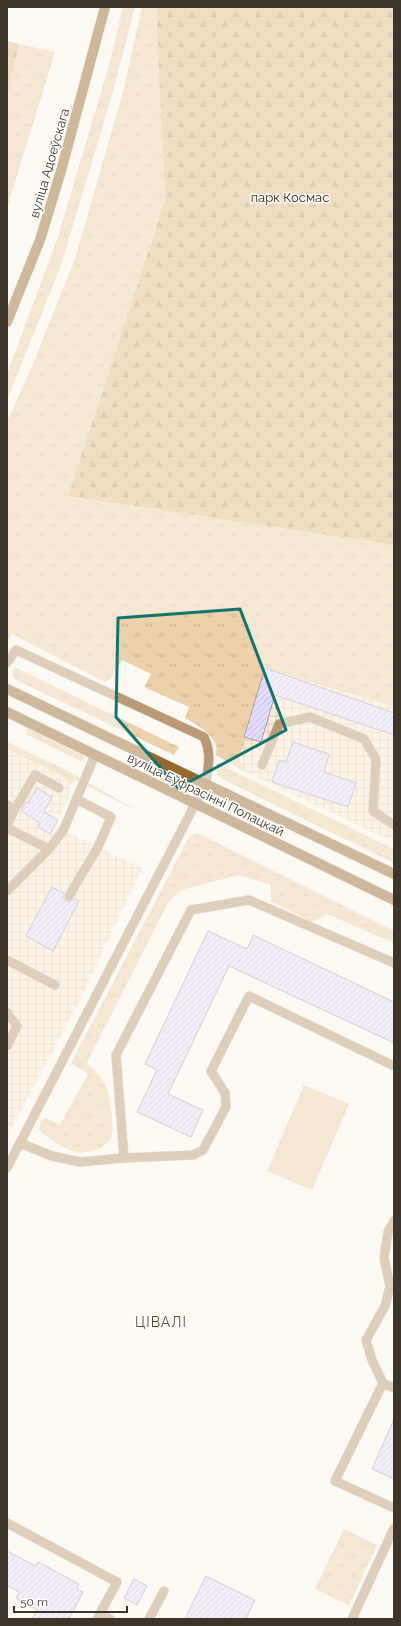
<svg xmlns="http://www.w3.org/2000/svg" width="401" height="1626" font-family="Raleway,sans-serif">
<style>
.industrial{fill:url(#industrial-grid)}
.grass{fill:url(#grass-tufts)}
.forest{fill:url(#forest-firs)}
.pitch{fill:#edd1ab}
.building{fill:url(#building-hatch);stroke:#a29bb9}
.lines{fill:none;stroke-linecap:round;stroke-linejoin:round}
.service-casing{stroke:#dad6cf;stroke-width:10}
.secondary-casing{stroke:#dad6cf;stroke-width:11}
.service{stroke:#ba9974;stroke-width:9}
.secondary{stroke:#98692e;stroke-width:10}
.marked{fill:none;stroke:#0f766e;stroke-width:3;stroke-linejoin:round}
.labels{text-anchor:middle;stroke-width:3;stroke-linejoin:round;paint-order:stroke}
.street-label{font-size:13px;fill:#3d3529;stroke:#fff}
.park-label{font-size:13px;fill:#3a2a12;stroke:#fff}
.neighbourhood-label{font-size:14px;letter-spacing:1px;fill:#5e4c33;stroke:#fff}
</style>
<defs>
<pattern id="industrial-grid" width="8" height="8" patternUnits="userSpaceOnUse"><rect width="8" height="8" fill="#fdedd7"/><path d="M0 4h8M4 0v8" fill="none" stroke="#daccb9"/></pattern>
<pattern id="grass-tufts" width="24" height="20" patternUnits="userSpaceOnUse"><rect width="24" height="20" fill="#edd1ab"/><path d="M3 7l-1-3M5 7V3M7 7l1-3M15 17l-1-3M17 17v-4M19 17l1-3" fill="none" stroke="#ccb493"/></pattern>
<pattern id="forest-firs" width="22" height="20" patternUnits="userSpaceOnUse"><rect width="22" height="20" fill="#e2bd88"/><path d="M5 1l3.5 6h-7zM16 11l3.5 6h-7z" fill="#b89a6f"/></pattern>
<pattern id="building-hatch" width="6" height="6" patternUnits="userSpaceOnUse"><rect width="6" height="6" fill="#e5ddfe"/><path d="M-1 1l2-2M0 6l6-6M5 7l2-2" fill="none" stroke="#c5beda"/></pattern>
</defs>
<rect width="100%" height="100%" fill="#fdf9f3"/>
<g class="industrial">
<path d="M265,668L394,706V842L243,771L239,756L246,738L244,736Z"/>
<path d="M7,749L64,777L71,785L68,800L54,826L142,868L79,1002L7,1136Z"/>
</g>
<g class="grass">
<path d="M123,7H135L112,95L61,265L7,400V374L57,240L110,62Z"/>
<path d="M142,7H157L156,11L165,200L68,496L394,545V706L265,669L244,735L246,738L239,756L243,771L216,755C216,752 217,748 216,746C213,733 195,724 185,718L189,707L144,687L151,674L122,660L110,679L105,682L12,634L7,643V422L31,369L75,259L123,92Z"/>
<path d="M19,44L55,52L7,208V98Z"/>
<path d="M14,667L179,747L174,755L16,680L12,675Z"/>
<path d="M27,728L85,756L82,762L26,734Z"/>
<path d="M7,742L64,769L140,812L75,780L71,785L64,777L7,749Z"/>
<path d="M217,763L394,849V863L222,779L217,774Z"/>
<path d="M197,833L394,931V943L327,914L312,922L271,901V885L239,875L181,890L169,901L87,1062C92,1069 103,1077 106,1086C110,1096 115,1128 111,1138C108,1147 85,1155 76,1152C63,1148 48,1139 39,1130L41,1120L46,1118L60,1125L88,1074L71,1063L189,837Z"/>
<path d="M344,1529L377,1545L349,1605L315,1589Z"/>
</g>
<g class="forest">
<path d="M157,7H394V545L68,496L165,200L156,11Z"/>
<path d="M7,41L19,44L7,98Z"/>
</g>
<path class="pitch" d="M304,1085L349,1104L312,1190L267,1171Z"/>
<g class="building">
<path d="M265,668L394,713V735L275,695L261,742L244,737Z"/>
<path d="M293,742L329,754L324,772L356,783L348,807L272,782L279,760L286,762Z"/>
<path d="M37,788L52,797L44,812L58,820L50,834L38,827L40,823L21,811L26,802L28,803Z"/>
<path d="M52,887L64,893V899L66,901H72L74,899L79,901L53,951L26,936Z"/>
<path d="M208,931L247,949L253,935L394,1002V1043L229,966L168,1094L203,1110L191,1137L137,1112L157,1070L145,1064Z"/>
<path d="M394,1419V1479L372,1469Z"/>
<path d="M7,1551L36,1566L38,1562L79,1584L77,1589L83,1592L69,1619H32L37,1610L16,1598L19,1592L7,1585Z"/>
<path d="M206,1576L255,1600L246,1619H185Z"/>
<path d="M134,1579L147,1586L137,1605L124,1598Z"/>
</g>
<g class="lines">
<g class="service-casing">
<g id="service">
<path d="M7,663L16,650L204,737C212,754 208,765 206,783L7,1168"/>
<path d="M262,765L279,724L310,717L364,739L376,759L373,811L394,825"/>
<path d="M7,805L15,809L35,775L59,788"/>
<path d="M7,825L15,809"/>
<path d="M7,828L49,849"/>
<path d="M7,891L49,849L63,831L95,755"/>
<path d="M69,896L98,847L111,817L76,799"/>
<path d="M7,960L55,985"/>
<path d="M7,1013L17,1026L7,1046"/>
<path d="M20,1143L52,1156L80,1162L124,1158L193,1155L203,1150L226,1107L225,1093L211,1071L249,996L394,1066"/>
<path d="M124,1158L116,1055L191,910L249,900L394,963"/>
<path d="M394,1221L388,1232L384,1258L390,1286L385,1306L366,1340L372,1360L383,1383L394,1388"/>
<path d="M383,1383L335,1481L394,1508"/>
<path d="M7,1523L117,1582L97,1619"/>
<path d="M100,1614L110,1619"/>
<path d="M149,1619L164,1591"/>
<path d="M352,1619L394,1528"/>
</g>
</g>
<g class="secondary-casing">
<g id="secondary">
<path d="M7,322L40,240L61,171L105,7"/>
<path d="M7,689L394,874"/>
<path d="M7,712L394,900"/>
</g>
</g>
<use href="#service" class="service"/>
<use href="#secondary" class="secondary"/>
</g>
<path d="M0 0H401V1626H0ZM240,609L286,730L178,788L116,717L118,618Z" fill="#fdf9f3" fill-opacity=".55" fill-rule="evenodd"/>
<path class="marked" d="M240,609L286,730L178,788L116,717L118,618Z"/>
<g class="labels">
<g class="street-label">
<text transform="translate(49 163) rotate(-74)" y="5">вуліца Адоеўскага</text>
<text transform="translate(206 794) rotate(26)" y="5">вуліца Еўфрасінні Полацкай</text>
</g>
<g class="park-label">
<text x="290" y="202">парк Космас</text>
</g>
<g class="neighbourhood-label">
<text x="161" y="1327">ЦІВАЛІ</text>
</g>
</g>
<rect width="401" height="1626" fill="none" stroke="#3d3529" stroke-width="16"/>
<path d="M14 1606v6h113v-6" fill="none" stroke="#3d3529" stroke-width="2"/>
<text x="20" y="1606" font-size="12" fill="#3d3529" stroke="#ffffff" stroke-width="3" paint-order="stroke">50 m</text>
</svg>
